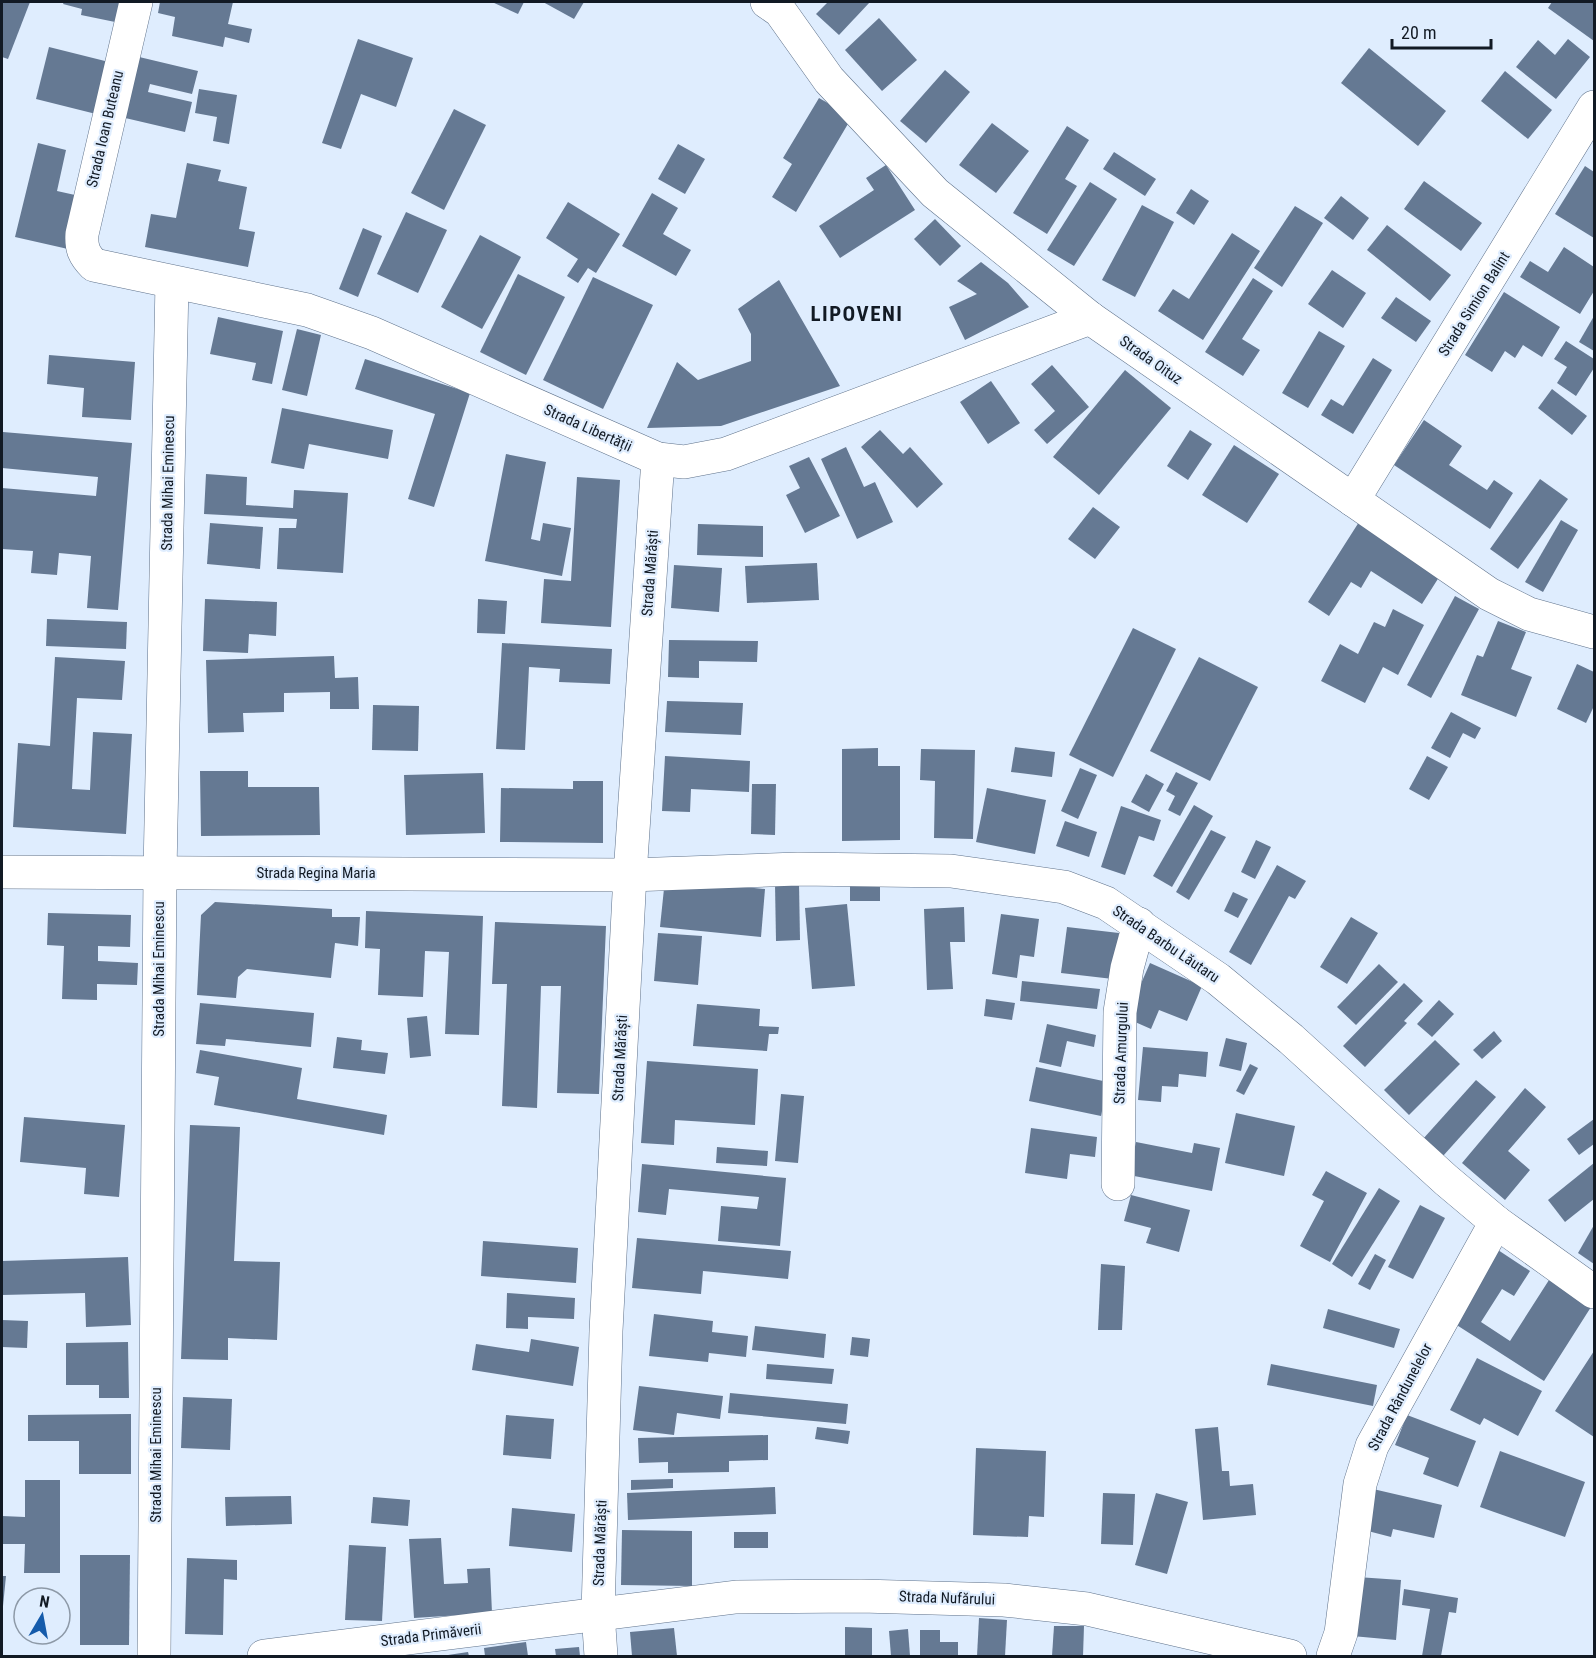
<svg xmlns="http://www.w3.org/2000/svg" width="1596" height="1658" font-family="'Roboto Condensed',sans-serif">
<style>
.building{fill:#657993}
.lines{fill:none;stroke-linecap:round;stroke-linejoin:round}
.minor-casing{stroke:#5f728b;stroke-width:34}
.minor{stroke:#fff;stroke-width:33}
.labels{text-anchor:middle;stroke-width:4.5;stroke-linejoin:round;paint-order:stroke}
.street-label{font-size:15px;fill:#121a24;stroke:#dfedfe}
.district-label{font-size:21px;font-weight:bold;letter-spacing:1.5px;fill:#121a24;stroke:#dfedfe}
</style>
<rect width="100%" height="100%" fill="#dfedfe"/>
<g class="building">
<path d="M2,2H30L8,59L2,57Z"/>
<path d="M64,2H125L120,23L81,15L82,9L63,4Z"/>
<path d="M160,2H233L228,24L252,29L249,43L225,37L223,47L172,36L175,17L158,13Z"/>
<path d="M492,2H524L518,14Z"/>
<path d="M543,2H584L574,19Z"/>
<path d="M828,2H870L839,35L816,14Z"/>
<path d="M1552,2H1594V41L1548,8Z"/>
<path d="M879,18L917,60L882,91L845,50Z"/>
<path d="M358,39L413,58L396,107L361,94L341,149L322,143Z"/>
<path d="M1568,39L1590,57L1556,99L1516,67L1538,40L1555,55Z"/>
<path d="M49,47L109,62L96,114L36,99Z"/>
<path d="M1369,48L1446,111L1418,146L1341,83Z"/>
<path d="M135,56L198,71L192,94L150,84L148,92L192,102L185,132L121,117Z"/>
<path d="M945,70L970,92L926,143L900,121Z"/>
<path d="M1505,71L1552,110L1528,139L1481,101Z"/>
<path d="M199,89L237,95L229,144L213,141L217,117L195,113Z"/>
<path d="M819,98L852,117L796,212L772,197L792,164L783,158Z"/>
<path d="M454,109L486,125L444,210L411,193Z"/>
<path d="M992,123L1029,151L996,193L959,165Z"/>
<path d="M1067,126L1089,140L1065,179L1077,186L1047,234L1013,213Z"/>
<path d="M38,143L66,150L57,191L75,195L68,249L15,237Z"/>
<path d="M678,144L705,159L685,194L658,179Z"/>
<path d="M1114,152L1156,179L1145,196L1103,169Z"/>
<path d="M187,163L221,170L218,181L247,187L239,229L255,232L248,267L145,247L151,214L176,218Z"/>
<path d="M886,165L915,210L840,258L819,226L874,190L866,178Z"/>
<path d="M1585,166L1594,172V238L1555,214Z"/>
<path d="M1424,181L1482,223L1461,251L1404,209Z"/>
<path d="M1090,182L1117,199L1074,266L1047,250Z"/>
<path d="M1191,189L1209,201L1194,225L1176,213Z"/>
<path d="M652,193L678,208L663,234L691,250L676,276L622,246Z"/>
<path d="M1341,196L1369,218L1353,240L1324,218Z"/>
<path d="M568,202L620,234L596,273L588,268L578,283L567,276L578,259L546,238Z"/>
<path d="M1142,205L1174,222L1135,297L1102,280Z"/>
<path d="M1295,206L1323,223L1282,287L1254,268Z"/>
<path d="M406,212L447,230L418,293L377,274Z"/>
<path d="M935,219L961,246L940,266L914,239Z"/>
<path d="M1387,225L1451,275L1430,301L1367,250Z"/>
<path d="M363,228L382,236L358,297L339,289Z"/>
<path d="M1232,233L1260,251L1203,340L1158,311L1173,289L1189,299Z"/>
<path d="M480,235L521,257L482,329L441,307Z"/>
<path d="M1564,247L1594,267V291L1580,314L1520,277L1530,261L1548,272Z"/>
<path d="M981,262L1008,283L1029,307L965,340L949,307L977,294L957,281Z"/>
<path d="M1332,270L1366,293L1343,328L1308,304Z"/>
<path d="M518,274L565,297L526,375L480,352Z"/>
<path d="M593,277L653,305L603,409L543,380Z"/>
<path d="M1253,278L1273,291L1242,339L1260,350L1243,376L1205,352Z"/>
<path d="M779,280L840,386L721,426L647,428L677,362L698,380L751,361V334L738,309Z"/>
<path d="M1504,292L1560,327L1542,357L1523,345L1515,358L1505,351L1492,372L1465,355Z"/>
<path d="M1396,297L1431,321L1416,342L1381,318Z"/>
<path d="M1594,316V351L1579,342Z"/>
<path d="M218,317L283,331L272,384L252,380L256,363L210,354Z"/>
<path d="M297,329L321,335L307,396L282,390Z"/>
<path d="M1319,331L1345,346L1308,408L1282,393Z"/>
<path d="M1566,341L1594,359V368L1576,396L1557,383L1567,367L1554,359Z"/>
<path d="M49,355L135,362L131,420L82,417L84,388L47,384Z"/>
<path d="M1373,358L1392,370L1353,434L1321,415L1331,399L1343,406Z"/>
<path d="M365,359L470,393L434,507L408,499L435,414L355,389Z"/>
<path d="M1052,365L1089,407L1047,444L1034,430L1055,411L1031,384Z"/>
<path d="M1125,370L1171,408L1099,495L1053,457Z"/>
<path d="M991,381L1020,423L988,444L960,402Z"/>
<path d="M1552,389L1587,416L1572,435L1538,408Z"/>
<path d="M282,408L393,430L388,459L309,444L304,469L271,463Z"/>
<path d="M1424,420L1462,446L1449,465L1487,490L1494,480L1513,493L1490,529L1394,465Z"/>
<path d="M880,430L903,454L910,447L943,484L917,508L861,447Z"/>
<path d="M1190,430L1212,444L1188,480L1167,466Z"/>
<path d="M3,432L132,443L118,610L87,608L91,556L59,553L57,575L31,573L33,551L2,549V488L96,496L98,477L2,468Z"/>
<path d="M1234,445L1279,474L1247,523L1202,495Z"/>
<path d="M846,447L864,487L875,482L893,522L857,539L821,459Z"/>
<path d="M506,454L546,462L531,539L540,541L543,523L571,528L562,576L485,561Z"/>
<path d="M809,457L840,516L805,533L786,495L800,488L789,466Z"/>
<path d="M206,474L247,477L246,505L293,508L294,490L348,493L343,573L277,569L279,528H296L297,519L204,514Z"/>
<path d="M577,477L620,480L611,627L541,623L544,579L571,581Z"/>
<path d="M1540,479L1568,499L1518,569L1490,549Z"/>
<path d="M1093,507L1120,527L1095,559L1068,539Z"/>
<path d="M1561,520L1578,530L1543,592L1525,582Z"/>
<path d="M1359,522L1441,574L1422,604L1371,571L1361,588L1351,582L1329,616L1308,602Z"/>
<path d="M210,523L263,527L260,569L207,564Z"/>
<path d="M698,524L763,526V557L697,555Z"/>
<path d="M817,563L819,600L747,603L745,566Z"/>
<path d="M674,565L722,568L719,612L671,608Z"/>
<path d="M1455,596L1479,609L1431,698L1407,685Z"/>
<path d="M205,599L277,602L276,636L249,634L248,653L203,651Z"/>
<path d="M478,599L507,601L505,634L477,633Z"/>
<path d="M1393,609L1424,625L1398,675L1383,667L1365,703L1321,681L1340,644L1358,654L1374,622L1385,627Z"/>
<path d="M47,619L127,622L126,649L46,646Z"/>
<path d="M1498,621L1526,632L1511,669L1532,677L1516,717L1461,695L1477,655L1483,657Z"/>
<path d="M1133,628L1176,649L1113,777L1069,755Z"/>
<path d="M669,640L758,641L757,662L699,661V678L668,677Z"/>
<path d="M502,643L612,649L610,684L559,682L560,669L529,667L525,750L496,749Z"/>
<path d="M334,656L335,678L358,677L359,709H330V692L284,693V712L243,713L244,732L208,733L206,660Z"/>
<path d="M55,657L125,661L122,700L77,698L72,789L90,790L93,732L132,734L126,834L13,827L18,743L50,746Z"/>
<path d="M1199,657L1258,687L1210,781L1150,751Z"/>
<path d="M1577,664L1594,672V706L1586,723L1557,709Z"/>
<path d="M667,701L743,703L741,735L665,732Z"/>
<path d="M373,705L419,706L418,751L372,750Z"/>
<path d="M1451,712L1481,728L1475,739L1463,733L1450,758L1431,748Z"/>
<path d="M1015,747L1055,752L1052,777L1011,772Z"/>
<path d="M878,748V766H900V840L842,841V749Z"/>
<path d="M921,749L975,750L973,839L934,838L935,781L920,780Z"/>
<path d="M665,756L750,761L749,792L691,789L690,812L662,811Z"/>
<path d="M1427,756L1448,767L1429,800L1409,789Z"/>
<path d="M1080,768L1097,775L1078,819L1061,811Z"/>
<path d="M200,771H248V787H319L320,835L201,836Z"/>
<path d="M1176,772L1198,783L1180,816L1168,810L1175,796L1166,791Z"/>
<path d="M483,773L485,833L406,835L404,775Z"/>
<path d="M1146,774L1164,784L1149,812L1131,802Z"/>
<path d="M573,781H603V843L500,842L501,788L573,789Z"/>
<path d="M752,784H776L775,835L751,834Z"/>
<path d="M987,788L1046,800L1035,854L976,842Z"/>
<path d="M1194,805L1213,816L1172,887L1153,876Z"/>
<path d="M1121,806L1161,820L1154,841L1139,836L1125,875L1101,867Z"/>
<path d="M1065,821L1097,832L1089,857L1056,846Z"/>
<path d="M1211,830L1226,837L1189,900L1176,892Z"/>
<path d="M1256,840L1271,847L1255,879L1241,872Z"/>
<path d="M1277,865L1306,881L1295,899L1289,896L1251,965L1229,952Z"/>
<path d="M665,879L765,889L761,937L660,927Z"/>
<rect x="850" y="881" width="30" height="20"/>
<path d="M799,883L800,940L776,941L775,884Z"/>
<path d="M1233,892L1248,899L1238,918L1224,911Z"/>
<path d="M215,902L332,909V917H360L358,946L335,943L331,978L247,969L238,977L236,998L197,995L201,915Z"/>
<path d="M847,904L855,986L812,989L805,908Z"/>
<path d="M964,907L965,942H950L953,989L927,990L924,909Z"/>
<path d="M366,911L483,916L479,1035L445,1034L449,952L425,951L423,997L378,995L380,949L365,948Z"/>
<path d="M48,913L131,915L130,947L98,946V961L138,963L137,985L97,984V1000L62,999L64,946L47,945Z"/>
<path d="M1001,914L1039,919L1034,957L1020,955L1017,978L992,974Z"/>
<path d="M1351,917L1378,933L1347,984L1320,967Z"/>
<path d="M495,922L606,926L599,1094L557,1093L561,986H541L537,1108L502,1106L507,984H492Z"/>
<path d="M1067,927L1119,933L1113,979L1061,973Z"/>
<path d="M658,933L702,936L698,985L654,981Z"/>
<path d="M1150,963L1202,986L1187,1021L1159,1010L1151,1029L1126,1018Z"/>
<path d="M1379,964L1398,982L1356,1025L1337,1007Z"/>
<path d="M1022,981L1100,989L1097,1009L1020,1001Z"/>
<path d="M1404,983L1423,1001L1404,1021L1407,1023L1365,1067L1343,1046Z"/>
<path d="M986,999L1015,1003L1012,1020L984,1016Z"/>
<path d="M1439,1000L1454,1014L1432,1037L1417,1024Z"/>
<path d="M200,1003L314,1013L311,1047L226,1039L225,1046L196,1044Z"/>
<path d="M697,1004L760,1009L759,1026L779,1027L778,1034H769L767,1051L693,1046Z"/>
<path d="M427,1016L431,1056L410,1058L407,1018Z"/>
<path d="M1047,1024L1096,1035L1094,1047L1067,1041L1061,1067L1039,1062Z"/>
<path d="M1494,1031L1502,1041L1482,1059L1473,1050Z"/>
<path d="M337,1037L362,1040L361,1050L388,1053L385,1074L333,1068Z"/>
<path d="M1226,1038L1247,1043L1241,1071L1219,1066Z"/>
<path d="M1435,1040L1460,1064L1409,1115L1384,1090Z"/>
<path d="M1143,1047L1208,1052L1206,1077L1179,1074L1178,1087L1162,1086L1161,1102L1138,1100Z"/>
<path d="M200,1050L302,1068L297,1099L387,1115L384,1135L214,1105L219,1077L196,1073Z"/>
<path d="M647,1061L758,1069L755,1125L675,1120L674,1145L641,1143Z"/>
<path d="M1250,1064L1258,1068L1244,1095L1236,1091Z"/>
<path d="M1036,1067L1108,1082L1101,1116L1029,1101Z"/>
<path d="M1476,1080L1496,1097L1443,1156L1423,1139Z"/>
<path d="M1525,1088L1546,1107L1508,1151L1530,1170L1505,1200L1462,1163Z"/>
<path d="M781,1094L804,1096L798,1163L775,1161Z"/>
<path d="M1236,1113L1295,1126L1284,1176L1225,1163Z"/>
<path d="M24,1117L125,1125L119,1197L84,1194L86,1168L20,1162Z"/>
<path d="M1594,1119V1144L1579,1155L1567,1139Z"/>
<path d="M190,1125L240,1127L234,1261L280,1262L277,1340L228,1338V1360L181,1359Z"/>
<path d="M1031,1128L1097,1137L1095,1157L1070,1154L1067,1179L1025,1173Z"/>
<path d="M1136,1142L1192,1153L1194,1143L1220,1148L1212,1191L1129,1175Z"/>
<path d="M717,1147L768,1151L767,1166L716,1163Z"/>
<path d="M1594,1163V1199L1565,1222L1548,1200Z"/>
<path d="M642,1164L786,1178L780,1246L718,1241L721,1206L757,1209L759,1197L669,1189L666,1215L638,1212Z"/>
<path d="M1326,1171L1367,1193L1330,1262L1300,1246L1324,1201L1312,1195Z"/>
<path d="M1379,1188L1400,1201L1352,1277L1332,1264Z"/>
<path d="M1131,1195L1190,1210L1179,1252L1146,1243L1151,1228L1124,1221Z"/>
<path d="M1420,1205L1445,1218L1413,1279L1388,1267Z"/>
<path d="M1594,1225V1264L1578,1253Z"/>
<path d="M637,1238L791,1251L788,1279L703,1271L701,1294L632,1288Z"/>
<path d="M483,1241L578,1248L576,1283L481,1276Z"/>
<path d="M1498,1250L1530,1271L1514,1296L1502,1289L1481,1322L1510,1341L1549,1280L1591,1307L1544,1381L1452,1322Z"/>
<path d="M1375,1254L1386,1260L1370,1290L1358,1284Z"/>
<path d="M128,1257L131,1325L86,1327L85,1293L2,1295V1261Z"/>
<path d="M1101,1264L1125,1266L1122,1330H1098Z"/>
<path d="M507,1293L575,1298L574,1319L528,1317V1329L506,1328Z"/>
<path d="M1328,1309L1400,1329L1394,1348L1323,1328Z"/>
<path d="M654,1314L713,1321L712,1332L748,1336L746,1357L709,1353L708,1362L649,1356Z"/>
<path d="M2,1320L28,1321L27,1348L2,1347Z"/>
<path d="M755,1326L826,1334L824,1358L752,1350Z"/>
<path d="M852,1337L870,1339L868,1357L850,1355Z"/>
<path d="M531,1339L579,1347L573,1386L472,1370L476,1344L529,1352Z"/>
<path d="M128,1342L129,1398H99V1385H66V1343Z"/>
<path d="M1594,1351L1593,1397L1594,1437L1555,1411Z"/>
<path d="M1477,1358L1542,1391L1518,1436L1484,1418L1480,1425L1450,1410Z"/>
<path d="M767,1364L834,1369L832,1384L766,1379Z"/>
<path d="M1271,1364L1377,1385L1373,1406L1267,1385Z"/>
<path d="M639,1386L723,1396L720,1419L677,1413L674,1435L633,1430Z"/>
<path d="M730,1393L848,1404L846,1424L728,1413Z"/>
<path d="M183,1397L232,1399L230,1450L181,1448Z"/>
<path d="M131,1414V1474H79V1441H28V1415Z"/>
<path d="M506,1415L554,1419L551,1459L503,1455Z"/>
<path d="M1407,1415L1476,1441L1458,1487L1423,1474L1429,1458L1395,1445Z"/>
<path d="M817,1427L850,1431L848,1444L815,1439Z"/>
<path d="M1218,1427L1222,1471H1229L1230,1486L1253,1484L1256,1515L1203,1520L1195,1429Z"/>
<path d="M768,1435V1460L729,1461V1472L668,1473V1462L639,1463L638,1438Z"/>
<path d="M976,1448L1046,1451L1044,1517L1029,1516L1028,1537L973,1535Z"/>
<path d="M1500,1451L1585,1482L1565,1537L1480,1507Z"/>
<path d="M673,1479V1488L631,1490V1480Z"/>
<path d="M25,1480H60V1573H24L25,1544H2V1516L25,1517Z"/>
<path d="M775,1487L776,1514L628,1520L627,1493Z"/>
<path d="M1373,1489L1442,1505L1434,1538L1393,1529L1391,1537L1364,1530Z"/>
<path d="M1103,1493L1135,1494L1133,1545L1101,1544Z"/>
<path d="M1156,1493L1188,1502L1167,1574L1135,1565Z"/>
<path d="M291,1496L292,1524L226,1526L225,1497Z"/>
<path d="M373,1497L410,1500L408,1526L371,1523Z"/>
<path d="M512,1508L575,1514L572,1552L509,1546Z"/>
<path d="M622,1530L692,1531V1586L621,1585Z"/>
<rect x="734" y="1532" width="34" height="16"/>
<path d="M441,1538L444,1584L468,1583L467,1569L490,1568L492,1613L414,1618L409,1539Z"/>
<path d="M349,1545L386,1547L382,1621L345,1620Z"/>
<path d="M80,1555H130L129,1645H80Z"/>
<path d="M187,1558L237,1560V1580L224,1579L223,1635L185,1634Z"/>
<path d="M2,1576H6L3,1606H2Z"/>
<path d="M1357,1577L1401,1580L1396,1640L1352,1636Z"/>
<path d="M1404,1589L1458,1598L1456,1613L1449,1612L1441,1656H1422L1430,1609L1402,1605Z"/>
<path d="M979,1618L1007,1620L1005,1656H977Z"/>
<path d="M1054,1626H1084L1083,1656H1052Z"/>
<path d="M845,1627L872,1628V1656H845Z"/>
<path d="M674,1628L677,1656H632L630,1632Z"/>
<path d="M908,1629L910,1656H891L889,1631Z"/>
<path d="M920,1630H940V1642H958V1656H920Z"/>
<path d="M526,1642L528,1656H485L484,1648Z"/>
<path d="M579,1647L580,1656H556L555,1649Z"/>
<path d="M468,1652L469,1656H448V1655Z"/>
</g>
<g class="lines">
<g class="minor-casing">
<g id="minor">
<path d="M136,2L82,234C81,248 84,255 94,265L307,310L372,333L658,459L684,462L726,454L1090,318"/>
<path d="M767,2L780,11L829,80L935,193L1090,318L1489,594L1529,614L1594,632"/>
<path d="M1353,500L1594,107"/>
<path d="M2,872L630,875L798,869L951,871L1064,887L1106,903L1218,979L1291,1039L1446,1180L1496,1222L1594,1292"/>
<path d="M1118,1184L1120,1012L1127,968L1139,924"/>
<path d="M154,1656L160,872L172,282"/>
<path d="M264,1656L736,1597L861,1596L1004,1600L1087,1609L1290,1656"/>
<path d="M601,1656L598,1613L606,1331L630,875L658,459"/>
<path d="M1333,1656L1341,1633L1360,1484L1372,1446L1496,1222"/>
</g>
</g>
<use href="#minor" class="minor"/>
</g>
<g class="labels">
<g class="street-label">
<text transform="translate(105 129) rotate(-77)" y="5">Strada Ioan Buteanu</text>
<text transform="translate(1474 304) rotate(-58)" y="5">Strada Simion Balint</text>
<text transform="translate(1151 360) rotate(35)" y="5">Strada Oituz</text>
<text transform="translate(588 428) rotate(24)" y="5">Strada Libertății</text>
<text transform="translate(168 483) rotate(-89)" y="5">Strada Mihai Eminescu</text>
<text transform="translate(650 573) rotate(-86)" y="5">Strada Mărăști</text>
<text x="316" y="878">Strada Regina Maria</text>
<text transform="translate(1166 944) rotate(34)" y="5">Strada Barbu Lăutaru</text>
<text transform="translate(159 969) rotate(-90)" y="5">Strada Mihai Eminescu</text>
<text transform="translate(1121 1053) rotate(-88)" y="5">Strada Amurgului</text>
<text transform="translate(620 1058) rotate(-87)" y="5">Strada Mărăști</text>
<text transform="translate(1400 1397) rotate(-62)" y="5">Strada Rândunelelor</text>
<text transform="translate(156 1455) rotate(-90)" y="5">Strada Mihai Eminescu</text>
<text transform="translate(600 1543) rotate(-88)" y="5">Strada Mărăști</text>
<text transform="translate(947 1598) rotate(2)" y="5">Strada Nufărului</text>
<text transform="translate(431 1635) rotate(-7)" y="5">Strada Primăverii</text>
</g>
<g class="district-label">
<text x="857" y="321">LIPOVENI</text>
</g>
</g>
<rect width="1596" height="1658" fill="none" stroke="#121a24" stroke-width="6"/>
<g transform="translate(42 1616) rotate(10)"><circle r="28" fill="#dfedfe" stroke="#8d99a7" stroke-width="1.5"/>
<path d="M0-4.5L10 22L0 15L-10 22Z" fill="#155bab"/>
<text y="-9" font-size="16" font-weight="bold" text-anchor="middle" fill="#121a24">N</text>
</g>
<path d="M1392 39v9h99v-9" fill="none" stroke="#121a24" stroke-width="3"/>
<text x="1401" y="39" font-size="18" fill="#121a24" stroke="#dfedfe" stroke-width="4.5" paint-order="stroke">20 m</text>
</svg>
